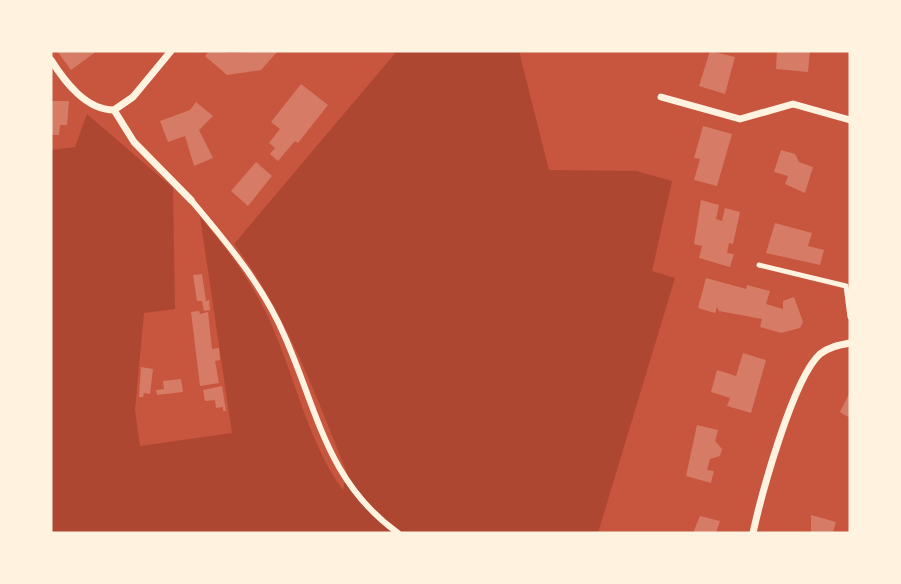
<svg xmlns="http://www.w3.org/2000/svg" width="901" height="584" font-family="'Roboto Serif',serif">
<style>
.green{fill:#ae4732}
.building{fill:#d67c66}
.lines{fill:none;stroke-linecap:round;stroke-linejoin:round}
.service{stroke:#fff3e0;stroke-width:5}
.pedestrian{stroke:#fff3e0;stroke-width:6}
.minor{stroke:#fff3e0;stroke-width:7}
</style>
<rect width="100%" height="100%" fill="#c8553d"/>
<path class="green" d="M397,51H519L549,170L636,171L672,181L652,271L675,278L598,533H51V150L75,147L87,114L173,188L175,309L144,313L135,410L140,446L232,433L200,217C231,253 257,289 275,333C297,385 310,445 343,490L347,473C315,393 286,313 234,244Z"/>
<g class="building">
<path d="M57,51H97L71,70Z"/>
<path d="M209,51L231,53L278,51L261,70L227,75L205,56Z"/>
<path d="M710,51L735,57L725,94L699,86Z"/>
<path d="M777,51H810L808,72L776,69Z"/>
<path d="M301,84L328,105L298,143L295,141L278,161L270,154L275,148L269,143L280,129L271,122Z"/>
<path d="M51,101H69L67,125H60L59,135H51Z"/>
<path d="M196,102L213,116L199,130L213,158L194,166L185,136L168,142L160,121L190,110Z"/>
<path d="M703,126L732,134L717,186L694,180L700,159L694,158Z"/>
<path d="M781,150L795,154L799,162L813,167L805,193L785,184L788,176L774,172Z"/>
<path d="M256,162L272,176L248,206L231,191Z"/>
<path d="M701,200L719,205L716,219L722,221L725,208L740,212L733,244L729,243L727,253L734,254L730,267L699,258L702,246L694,244Z"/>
<path d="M775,223L812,233L808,246L824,250L820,265L766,253Z"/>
<path d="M202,274L206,301L209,300L210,310L204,311L202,301H197L193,275Z"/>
<path d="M706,278L746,289L747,285L770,291L766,304L783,309V301L794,297L803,322L800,328L781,333L760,327L762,319L719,311L717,307L715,313L698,308Z"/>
<path d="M199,311L200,314L208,312L212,349L219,348L220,360L215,361L219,383L200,386L191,312Z"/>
<path d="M743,353L766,360L751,413L727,406L730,398L711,392L717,370L736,376Z"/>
<path d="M141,367L153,369L150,394L144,393L143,397H139Z"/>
<path d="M181,379L183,392L157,395L156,390L164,389L163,381Z"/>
<path d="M222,386L226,411H223V407L216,408L215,400L205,401L203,390Z"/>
<path d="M850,392V418L840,412Z"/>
<path d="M697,425L718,430L715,441L722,449L720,456L710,459L707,470L714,471L711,483L686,476Z"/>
<path d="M811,515L836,522L833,532L811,533Z"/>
<path d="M700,516L720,521L716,533H693Z"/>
</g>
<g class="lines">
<path class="service" d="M759,265L846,286L850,317"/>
<path class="pedestrian" d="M191,200C227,243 263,285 285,337C318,412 327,482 398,533"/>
<g class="minor">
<path d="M51,60C65,82 86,110 114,110L134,142L191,200"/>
<path d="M661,97L740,119L793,104L850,120"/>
<path d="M114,110L133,97L171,51"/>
<path d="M753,533C761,496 793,378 820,354C829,347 839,345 850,343"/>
</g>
</g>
<rect width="901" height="584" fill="none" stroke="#fff3e0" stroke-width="105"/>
</svg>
